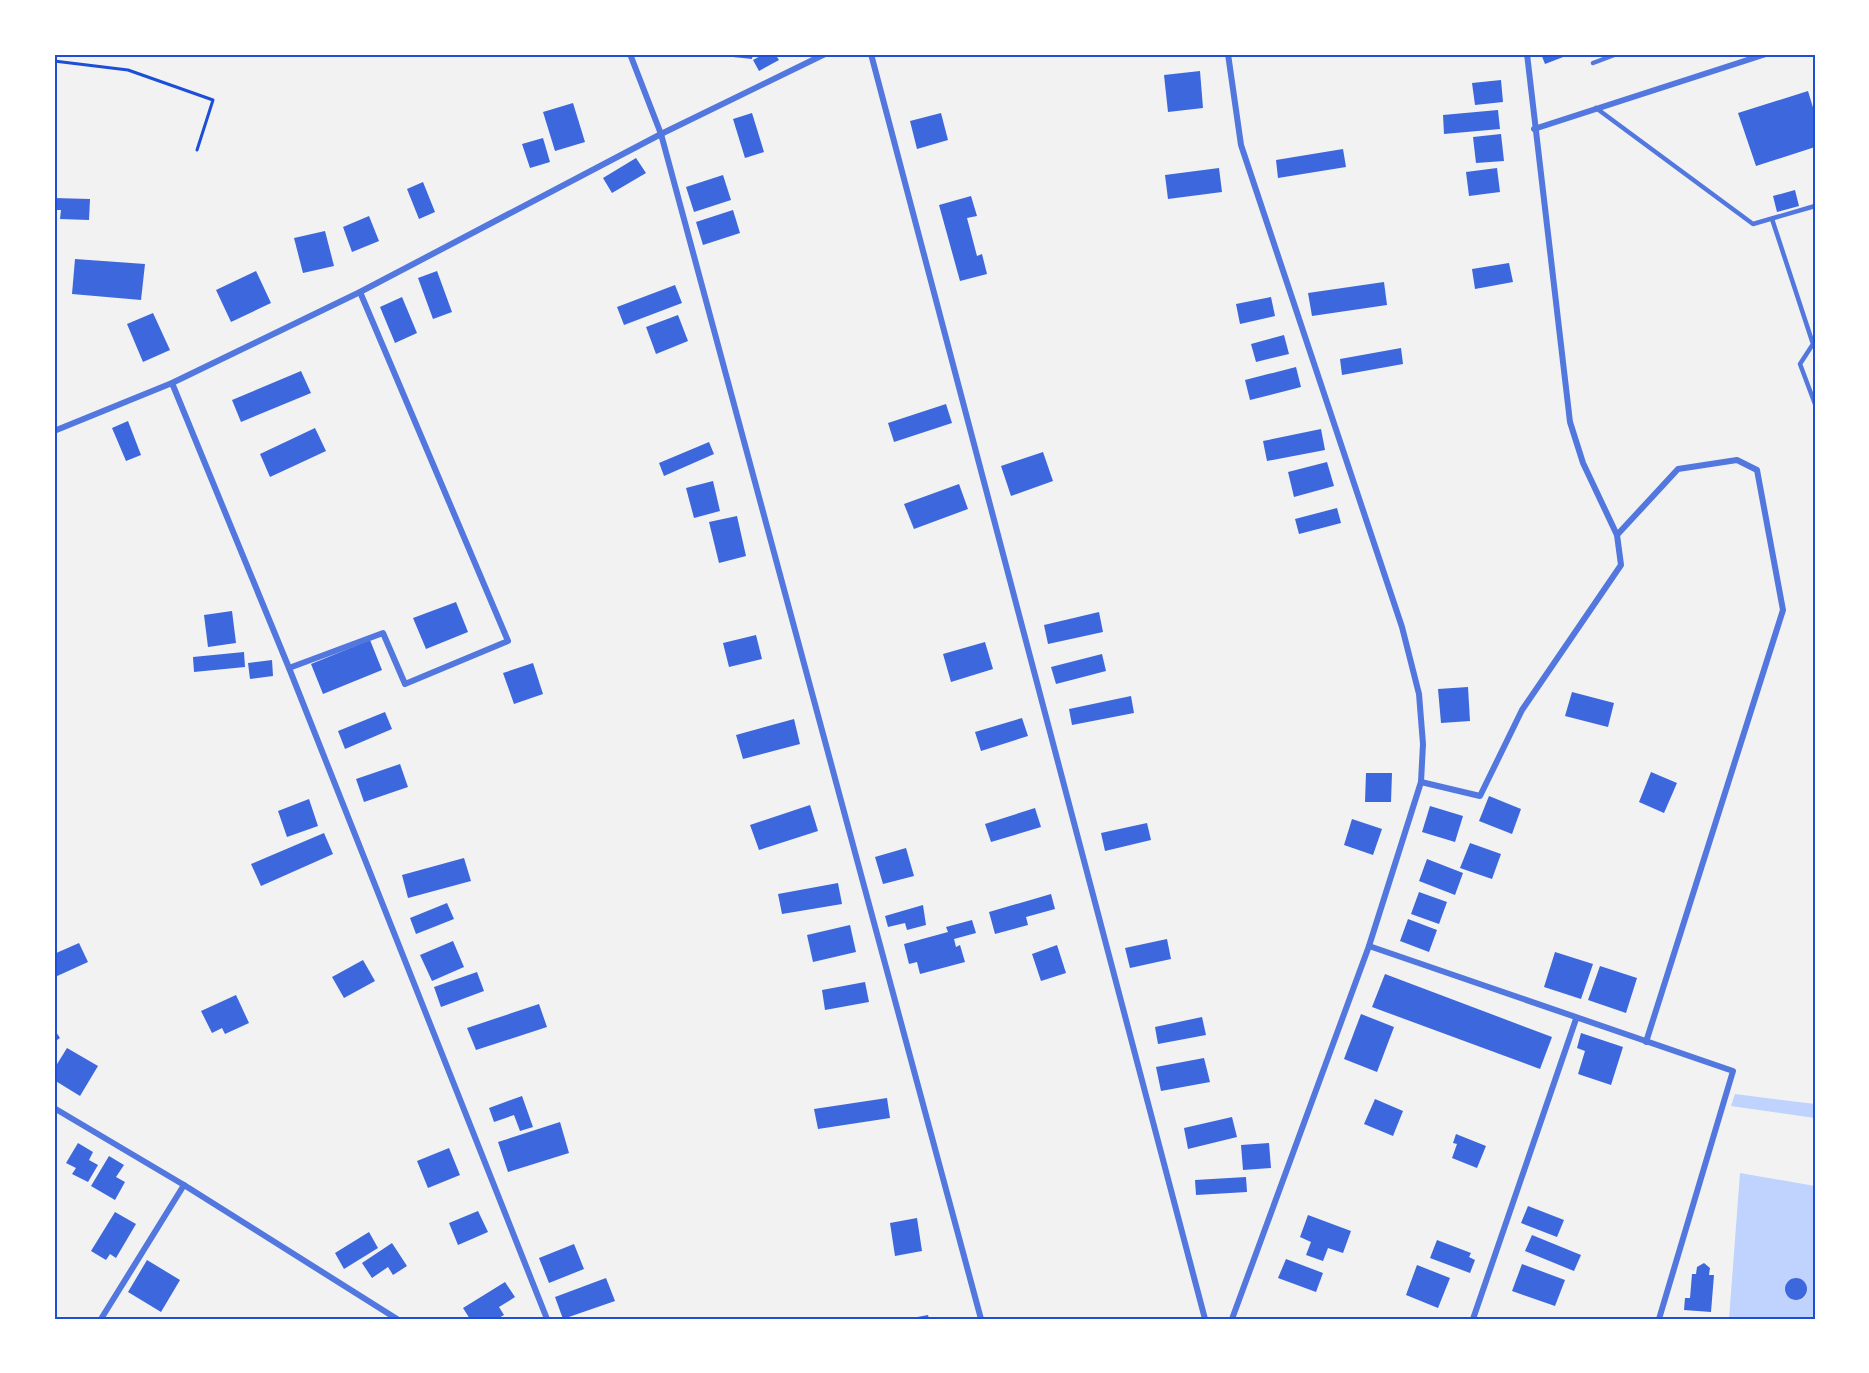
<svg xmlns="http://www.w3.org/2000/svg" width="1869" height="1373" font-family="'Work Sans',sans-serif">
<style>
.water{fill:#bfd3fe;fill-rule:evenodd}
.building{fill:#3d67dc}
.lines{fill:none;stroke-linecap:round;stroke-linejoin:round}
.path{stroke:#1d4ed8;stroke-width:3}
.service{stroke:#5277de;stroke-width:4.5}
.minor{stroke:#5277de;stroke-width:6}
.neatline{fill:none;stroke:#1d4ed8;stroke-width:2}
</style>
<rect width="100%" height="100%" fill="#f2f2f2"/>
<g class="water">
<path d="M1735,1094L1815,1104V1118L1731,1106Z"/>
<path d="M1740,1173L1815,1186V1319H1729ZM1793,1278L1803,1281C1809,1288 1808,1296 1800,1300H1792L1785,1293L1787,1282Z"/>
</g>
<g class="building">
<path d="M704,54H753L752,59Z"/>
<path d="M764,54H775L779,60L759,71L753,60Z"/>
<path d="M1541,54H1571L1545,64Z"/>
<path d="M1200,71L1203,108L1168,112L1164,75Z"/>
<path d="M1501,80L1503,102L1475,105L1472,83Z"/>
<path d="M1808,91L1815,114V147L1756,166L1738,113Z"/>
<path d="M573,103L585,142L555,151L543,112Z"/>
<path d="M1498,110L1500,129L1444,134L1443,115Z"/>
<path d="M752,113L764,152L745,158L733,119Z"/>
<path d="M941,113L948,140L917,149L910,121Z"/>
<path d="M1501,134L1504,161L1476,163L1473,137Z"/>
<path d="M543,138L550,162L530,168L522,144Z"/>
<path d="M1343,149L1346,167L1278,178L1276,160Z"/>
<path d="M636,158L646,173L612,193L603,178Z"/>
<path d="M1219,168L1222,192L1168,199L1165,175Z"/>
<path d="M1497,168L1500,192L1469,196L1466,172Z"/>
<path d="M723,175L731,200L694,212L686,187Z"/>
<path d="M423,182L435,212L419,219L407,189Z"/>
<path d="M1795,190L1799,206L1777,212L1773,196Z"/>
<path d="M971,196L977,216L967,218L977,256L982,254L987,274L960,281L939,205Z"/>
<path d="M54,198L90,199L89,220L60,219L61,210H54Z"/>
<path d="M733,210L740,233L703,245L696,222Z"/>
<path d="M369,216L379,241L352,252L343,227Z"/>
<path d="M325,231L334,266L303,273L294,238Z"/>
<path d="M75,259L145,264L141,300L72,294Z"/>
<path d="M1509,263L1513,282L1475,289L1472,269Z"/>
<path d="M256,271L271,303L231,322L216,290Z"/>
<path d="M437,271L452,312L433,319L418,278Z"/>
<path d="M1384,282L1387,305L1312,316L1308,293Z"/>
<path d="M675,285L682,303L624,325L617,307Z"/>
<path d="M402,297L417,333L395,343L380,307Z"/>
<path d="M1271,297L1275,316L1240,324L1236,304Z"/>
<path d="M153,313L170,350L143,362L127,324Z"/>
<path d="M678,315L688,341L656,354L646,327Z"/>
<path d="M1284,335L1289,354L1256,362L1251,344Z"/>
<path d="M1401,348L1403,364L1342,375L1340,359Z"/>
<path d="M1296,367L1301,387L1250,400L1245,380Z"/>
<path d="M301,371L311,393L241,422L232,400Z"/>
<path d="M946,404L952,423L894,442L888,423Z"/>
<path d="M128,421L141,455L126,461L112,428Z"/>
<path d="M315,428L326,451L270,477L260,454Z"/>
<path d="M1321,429L1325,450L1267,461L1263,441Z"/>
<path d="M709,442L714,454L664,476L659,463Z"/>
<path d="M1043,452L1053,481L1011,496L1001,466Z"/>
<path d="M1327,462L1334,486L1294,497L1288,472Z"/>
<path d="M713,481L720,511L694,518L686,488Z"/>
<path d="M959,484L968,509L914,529L904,504Z"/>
<path d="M1337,508L1341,523L1299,534L1295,519Z"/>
<path d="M737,516L746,556L719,563L709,522Z"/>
<path d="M456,602L468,632L426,649L413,618Z"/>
<path d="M232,611L236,643L208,647L204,615Z"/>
<path d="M1099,612L1103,632L1048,644L1044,625Z"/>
<path d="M756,635L762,659L729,667L723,643Z"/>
<path d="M370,640L382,670L323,694L311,664Z"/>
<path d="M985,642L993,669L951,682L943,654Z"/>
<path d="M244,652L245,667L194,672L193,657Z"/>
<path d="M1102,654L1106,671L1056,684L1051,667Z"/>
<path d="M272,660L273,676L250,679L248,663Z"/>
<path d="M533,663L543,694L514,704L503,673Z"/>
<path d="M1468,687L1470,721L1441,723L1438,689Z"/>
<path d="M1572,692L1614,703L1608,727L1565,716Z"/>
<path d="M1131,696L1134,713L1072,725L1069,709Z"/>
<path d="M385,712L392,729L345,749L338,731Z"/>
<path d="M1022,718L1028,736L981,751L975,732Z"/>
<path d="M794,719L800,744L743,759L736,735Z"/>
<path d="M400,764L408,787L364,802L356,779Z"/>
<path d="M1651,772L1677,783L1664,813L1639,802Z"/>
<path d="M1366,773H1392L1391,802H1365Z"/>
<path d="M1489,796L1521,809L1512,834L1479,821Z"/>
<path d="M309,799L318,826L287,837L278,811Z"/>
<path d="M810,805L818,831L759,850L750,825Z"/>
<path d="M1430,806L1463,816L1455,842L1422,832Z"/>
<path d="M1035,808L1041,827L991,842L985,824Z"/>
<path d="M1352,819L1382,829L1373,855L1344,845Z"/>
<path d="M1147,823L1151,840L1105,851L1101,833Z"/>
<path d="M324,833L333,854L261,886L251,864Z"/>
<path d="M1470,843L1501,854L1492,879L1460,868Z"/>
<path d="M906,848L914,876L883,884L875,857Z"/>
<path d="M464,858L471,881L408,898L402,875Z"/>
<path d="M1427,859L1463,873L1455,895L1419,881Z"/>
<path d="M838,883L842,904L782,914L778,894Z"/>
<path d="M1419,892L1447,902L1439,924L1411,914Z"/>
<path d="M1051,894L1055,909L1026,917L1028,925L995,934L989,912Z"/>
<path d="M447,903L454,919L416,934L410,918Z"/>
<path d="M923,905L926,925L907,930L905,923L888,927L885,916Z"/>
<path d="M1408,919L1437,930L1429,952L1400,941Z"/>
<path d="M972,920L976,933L954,939L956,947L960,945L965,962L920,974L917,962L909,964L904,944L948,932L946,927Z"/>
<path d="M850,925L856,952L813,962L807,935Z"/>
<path d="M1167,939L1171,959L1130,968L1125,948Z"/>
<path d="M453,941L464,967L432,981L420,955Z"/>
<path d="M79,943L88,962L55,977L54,954Z"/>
<path d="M1057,945L1066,973L1041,981L1032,954Z"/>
<path d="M1555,952L1593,964L1581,999L1544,987Z"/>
<path d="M363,960L375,981L344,998L332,977Z"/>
<path d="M1600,966L1637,978L1626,1013L1588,1000Z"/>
<path d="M477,972L484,991L441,1007L434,987Z"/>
<path d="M1385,974L1552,1037L1540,1069L1372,1007Z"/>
<path d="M865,982L869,1002L825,1010L822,990Z"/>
<path d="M236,995L249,1023L225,1034L222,1028L212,1033L201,1011Z"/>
<path d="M539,1004L547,1027L476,1050L467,1028Z"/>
<path d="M1361,1014L1394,1027L1377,1072L1344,1059Z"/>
<path d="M1202,1017L1206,1035L1158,1044L1155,1027Z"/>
<path d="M54,1029L60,1038L54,1042Z"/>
<path d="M1581,1033L1623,1047L1611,1085L1578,1074L1585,1051L1577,1048Z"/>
<path d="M67,1048L98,1066L80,1096L54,1080V1069Z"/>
<path d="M1204,1058L1210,1082L1161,1091L1156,1067Z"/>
<path d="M522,1096L533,1127L520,1131L514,1115L494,1122L489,1108Z"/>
<path d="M887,1098L890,1118L818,1129L814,1109Z"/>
<path d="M1375,1099L1403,1111L1393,1136L1364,1124Z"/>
<path d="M1232,1117L1237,1137L1188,1149L1184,1128Z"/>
<path d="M560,1122L569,1153L508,1172L498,1142Z"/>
<path d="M1456,1134L1486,1146L1477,1168L1452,1158L1457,1144L1453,1143Z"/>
<path d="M78,1143L93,1152L89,1160L98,1165L88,1182L72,1174L76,1168L66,1163Z"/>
<path d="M1269,1143L1271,1168L1243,1170L1241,1145Z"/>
<path d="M449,1148L460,1175L428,1188L417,1161Z"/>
<path d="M109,1156L124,1165L116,1177L125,1182L115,1200L91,1186Z"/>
<path d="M1246,1177L1247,1192L1196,1195L1195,1180Z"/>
<path d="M1528,1206L1564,1220L1557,1237L1521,1223Z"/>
<path d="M478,1211L488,1232L458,1245L449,1223Z"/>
<path d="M115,1212L136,1224L116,1258L110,1254L106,1260L91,1251Z"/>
<path d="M1308,1215L1351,1231L1343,1253L1328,1248L1323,1261L1306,1255L1311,1242L1300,1237Z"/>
<path d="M917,1218L922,1251L895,1256L890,1223Z"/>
<path d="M369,1232L378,1248L344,1269L335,1253Z"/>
<path d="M1532,1235L1581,1255L1574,1271L1525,1251Z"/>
<path d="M1437,1240L1471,1253L1469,1257L1475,1260L1470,1273L1430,1258Z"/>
<path d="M392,1243L407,1266L393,1275L388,1267L372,1278L362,1263Z"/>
<path d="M574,1244L584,1269L549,1283L539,1258Z"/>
<path d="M1286,1259L1323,1273L1316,1292L1278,1278Z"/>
<path d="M147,1260L180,1280L161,1312L128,1292Z"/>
<path d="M1704,1263L1710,1268L1709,1275H1714L1711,1312L1684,1310L1685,1298H1690L1692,1274H1696L1697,1267Z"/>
<path d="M1522,1264L1565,1280L1555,1306L1512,1291Z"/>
<path d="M1417,1265L1450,1278L1438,1308L1406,1295Z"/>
<circle cx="1796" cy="1289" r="11"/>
<path d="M606,1278L615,1301L563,1319L555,1297Z"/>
<path d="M505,1282L515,1297L499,1307L504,1315L497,1319H470L463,1308Z"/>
<path d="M928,1315L929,1319H912V1318Z"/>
</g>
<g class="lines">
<path class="path" d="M54,61L128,70L213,100L197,150"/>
<g class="service">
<path d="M1593,63L1617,54"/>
<path d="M1596,108L1753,224L1815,206"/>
<path d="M1772,219L1813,344L1800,364L1815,404"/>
</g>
<g class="minor">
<path d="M630,54L661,134L981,1319"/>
<path d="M871,54L1205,1319"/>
<path d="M1228,54L1241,145L1402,627L1419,694L1423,744L1421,782L1369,946L1232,1319"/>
<path d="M1534,129L1766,54"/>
<path d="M172,383L289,668L547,1319"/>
<path d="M54,431L172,383L360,292L661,134L825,54"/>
<path d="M1617,535L1678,469L1737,460L1757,470L1783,610L1646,1042"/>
<path d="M289,668L383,633L405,684L508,641L360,292"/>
<path d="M1421,782L1480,796L1522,710L1621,565L1617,535L1583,463L1570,422L1527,54"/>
<path d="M1369,946L1733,1071L1659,1319"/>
<path d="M54,1108L184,1185L397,1319"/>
<path d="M101,1319L184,1185"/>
<path d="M1473,1319L1576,1019"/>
</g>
</g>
<rect width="1869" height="1373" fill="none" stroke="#ffffff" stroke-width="111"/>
<rect x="56" y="56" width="1758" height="1262" class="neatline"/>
</svg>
